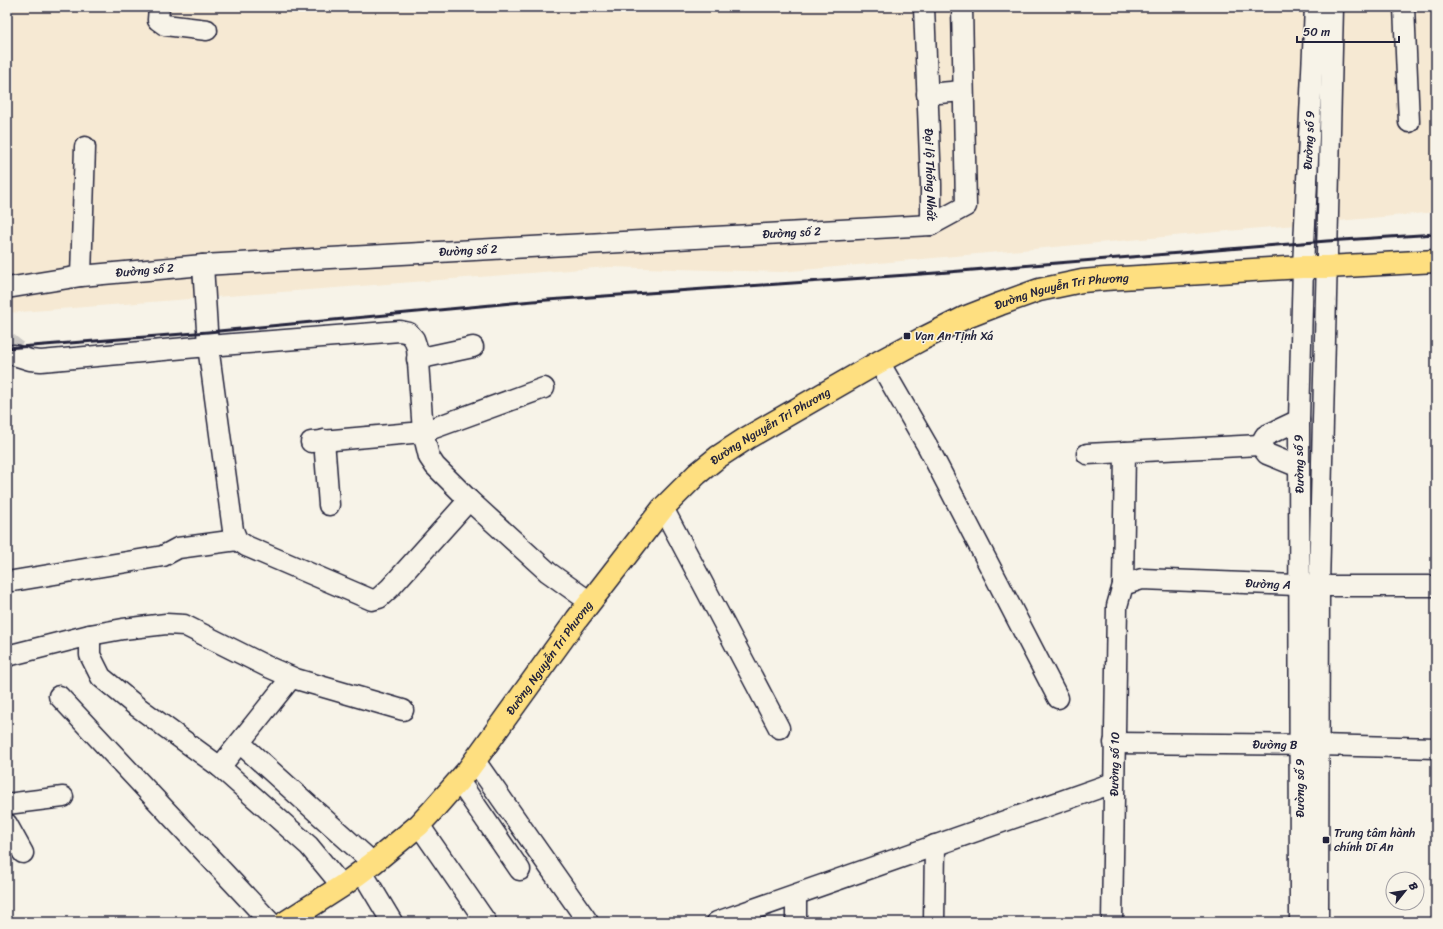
<svg xmlns="http://www.w3.org/2000/svg" width="1443" height="929" font-family="Sriracha,sans-serif">
<style>
.built{fill:#f6e9d3}
.lines{fill:none;stroke-linecap:round;stroke-linejoin:round}
.minor-tunnel{stroke:#ccc9c5;stroke-width:20;stroke-dasharray:20 10;stroke-linecap:butt}
.minor-casing{stroke:#22223b;stroke-width:23}
.major-casing{stroke:#22223b;stroke-width:25}
.minor{stroke:#f7f3e8;stroke-width:20}
.major{stroke:#fedf80;stroke-width:22}
.rail{stroke:#22223b;stroke-width:3}
.poi-dot{fill:#22223b;stroke:#f7f3e8;stroke-width:1.5}
.labels{text-anchor:middle;stroke-width:3;stroke-linejoin:round;paint-order:stroke}
.street-label{font-size:12px;fill:#22223b;stroke:#f7f3e8}
.poi-label{font-size:12px;fill:#22223b;stroke:#f7f3e8;text-anchor:start}
</style>
<rect width="100%" height="100%" fill="#f7f3e8"/>
<filter id="ink" filterUnits="userSpaceOnUse"><feTurbulence type="fractalNoise" baseFrequency=".025" numOctaves="2"/><feDisplacementMap in="SourceGraphic" scale="8" xChannelSelector="R" yChannelSelector="G"/><feConvolveMatrix kernelMatrix="1 2 1 2 8 2 1 2 1" color-interpolation-filters="sRGB"/></filter>
<g filter="url(#ink)">
<path class="built" d="M7,7H1436V212L781,272L609,267L7,313Z"/>
<g class="lines">
<path class="minor-tunnel" d="M7,342L17,350"/>
<g class="minor-casing">
<g id="minor">
<path d="M159,7L158,20L165,25L207,30"/>
<path id="s1" d="M924,7L931,184V225"/>
<path d="M1404,7L1409,122"/>
<path d="M927,94L963,91"/>
<path d="M203,265L208,346L233,530L237,540L246,546L372,600L379,598L390,588L469,500"/>
<path d="M81,276L85,147"/>
<path id="s2" d="M7,288L81,276L203,265L931,225L966,206L962,7"/>
<path d="M14,355L30,360L41,361L208,346L400,331L409,333L414,339L417,348L423,432L429,457L435,466L469,500L548,572L590,602"/>
<path d="M417,359L473,347"/>
<path d="M879,362L928,447L1058,698"/>
<path d="M324,440L329,505"/>
<path d="M311,442L423,432L544,388"/>
<path d="M1260,445L1265,436L1299,420"/>
<path d="M1260,445L1267,454L1299,467"/>
<path d="M1087,454L1260,445"/>
<path d="M663,508L779,728"/>
<path d="M7,582L163,556L178,548L237,540"/>
<path d="M1123,585L1125,452"/>
<path d="M90,635V655L101,677L135,705L220,767L309,846L342,886"/>
<path d="M7,656L90,635L123,629L166,624L184,625L266,666L296,679L403,710"/>
<path d="M59,696L270,922"/>
<path d="M240,743L373,863"/>
<path id="s3" d="M1114,743L1318,745L1436,748"/>
<path d="M475,761L588,922"/>
<path d="M220,767L291,678"/>
<path d="M459,781L520,870"/>
<path d="M7,804L63,797"/>
<path d="M7,824L23,853"/>
<path d="M419,825L486,922"/>
<path d="M362,872L392,922"/>
<path d="M796,895V922"/>
<path d="M717,922L1113,783"/>
<path d="M934,922L935,845"/>
<path id="s4" d="M1112,922L1117,606L1123,585L1142,579L1319,586H1436"/>
<path id="s5" d="M1300,922L1299,420L1303,267L1315,7"/>
<path d="M1318,922L1319,586L1333,7"/>
</g>
</g>
<g class="major-casing">
<g id="major">
<path id="s6" d="M286,922L342,886L373,863L419,825L432,811L468,770L577,619L663,508L697,474L718,457L747,438L879,362L920,340L964,318L1000,304L1039,290L1082,281L1105,279L1303,267H1327L1436,261"/>
</g>
</g>
<use href="#minor" class="minor"/>
<use href="#major" class="major"/>
<path class="rail" d="M7,348L208,332L533,301L936,273L1327,241L1436,234"/>
</g>
</g>
<g class="poi-dot">
<rect x="903" y="332" width="8" height="8" rx="2"/>
<rect x="1322" y="836" width="8" height="8" rx="2"/>
</g>
<g class="labels">
<g class="street-label">
<text dy="4" stroke="none"><textPath href="#s5" startOffset="782">Đường số 9</textPath></text>
<text dy="4" stroke="none"><textPath href="#s1" startOffset="168">Đại lộ Thống Nhất</textPath></text>
<text dy="4" stroke="none"><textPath href="#s2" startOffset="787">Đường số 2</textPath></text>
<text dy="4" stroke="none"><textPath href="#s2" startOffset="463">Đường số 2</textPath></text>
<text dy="4" stroke="none"><textPath href="#s2" startOffset="139">Đường số 2</textPath></text>
<text dy="4" stroke="none"><textPath href="#s6" startOffset="1025">Đường Nguyễn Tri Phương</textPath></text>
<text dy="4" stroke="none"><textPath href="#s6" startOffset="701">Đường Nguyễn Tri Phương</textPath></text>
<text transform="translate(1299 464) rotate(-91)" y="4">Đường số 9</text>
<text dy="4" stroke="none"><textPath href="#s4" startOffset="484">Đường A</textPath></text>
<text dy="4" stroke="none"><textPath href="#s6" startOffset="377">Đường Nguyễn Tri Phương</textPath></text>
<text dy="4" stroke="none"><textPath href="#s3" startOffset="161">Đường B</textPath></text>
<text dy="4" stroke="none"><textPath href="#s4" startOffset="158">Đường số 10</textPath></text>
<text transform="translate(1300 788) rotate(-90)" y="4">Đường số 9</text>
</g>
<g class="poi-label">
<text x="915" y="340">Vạn An Tịnh Xá</text>
<text x="1334" y="837">Trung tâm hành<tspan x="1334" dy="14">chính Dĩ An</tspan></text>
</g>
</g>
<rect width="1443" height="929" fill="none" stroke="#f7f3e8" stroke-width="24"/>
<rect x="12" y="12" width="1419" height="905" fill="none" stroke="#22223b" stroke-width="1.5" filter="url(#ink)"/>
<g transform="translate(1405 891) rotate(60)"><circle r="19" fill="#f7f3e8" stroke="#a29fa3"/>
<path d="M0-3L7 15L0 10L-7 15Z" fill="#22223b"/>
<text y="-6" font-size="11" font-weight="bold" text-anchor="middle" fill="#22223b">B</text>
</g>
<path d="M1297 36v6h102v-6" fill="none" stroke="#22223b" stroke-width="2"/>
<text x="1303" y="36" font-size="12" fill="#22223b" stroke="#f7f3e8" stroke-width="3" paint-order="stroke">50 m</text>
</svg>
